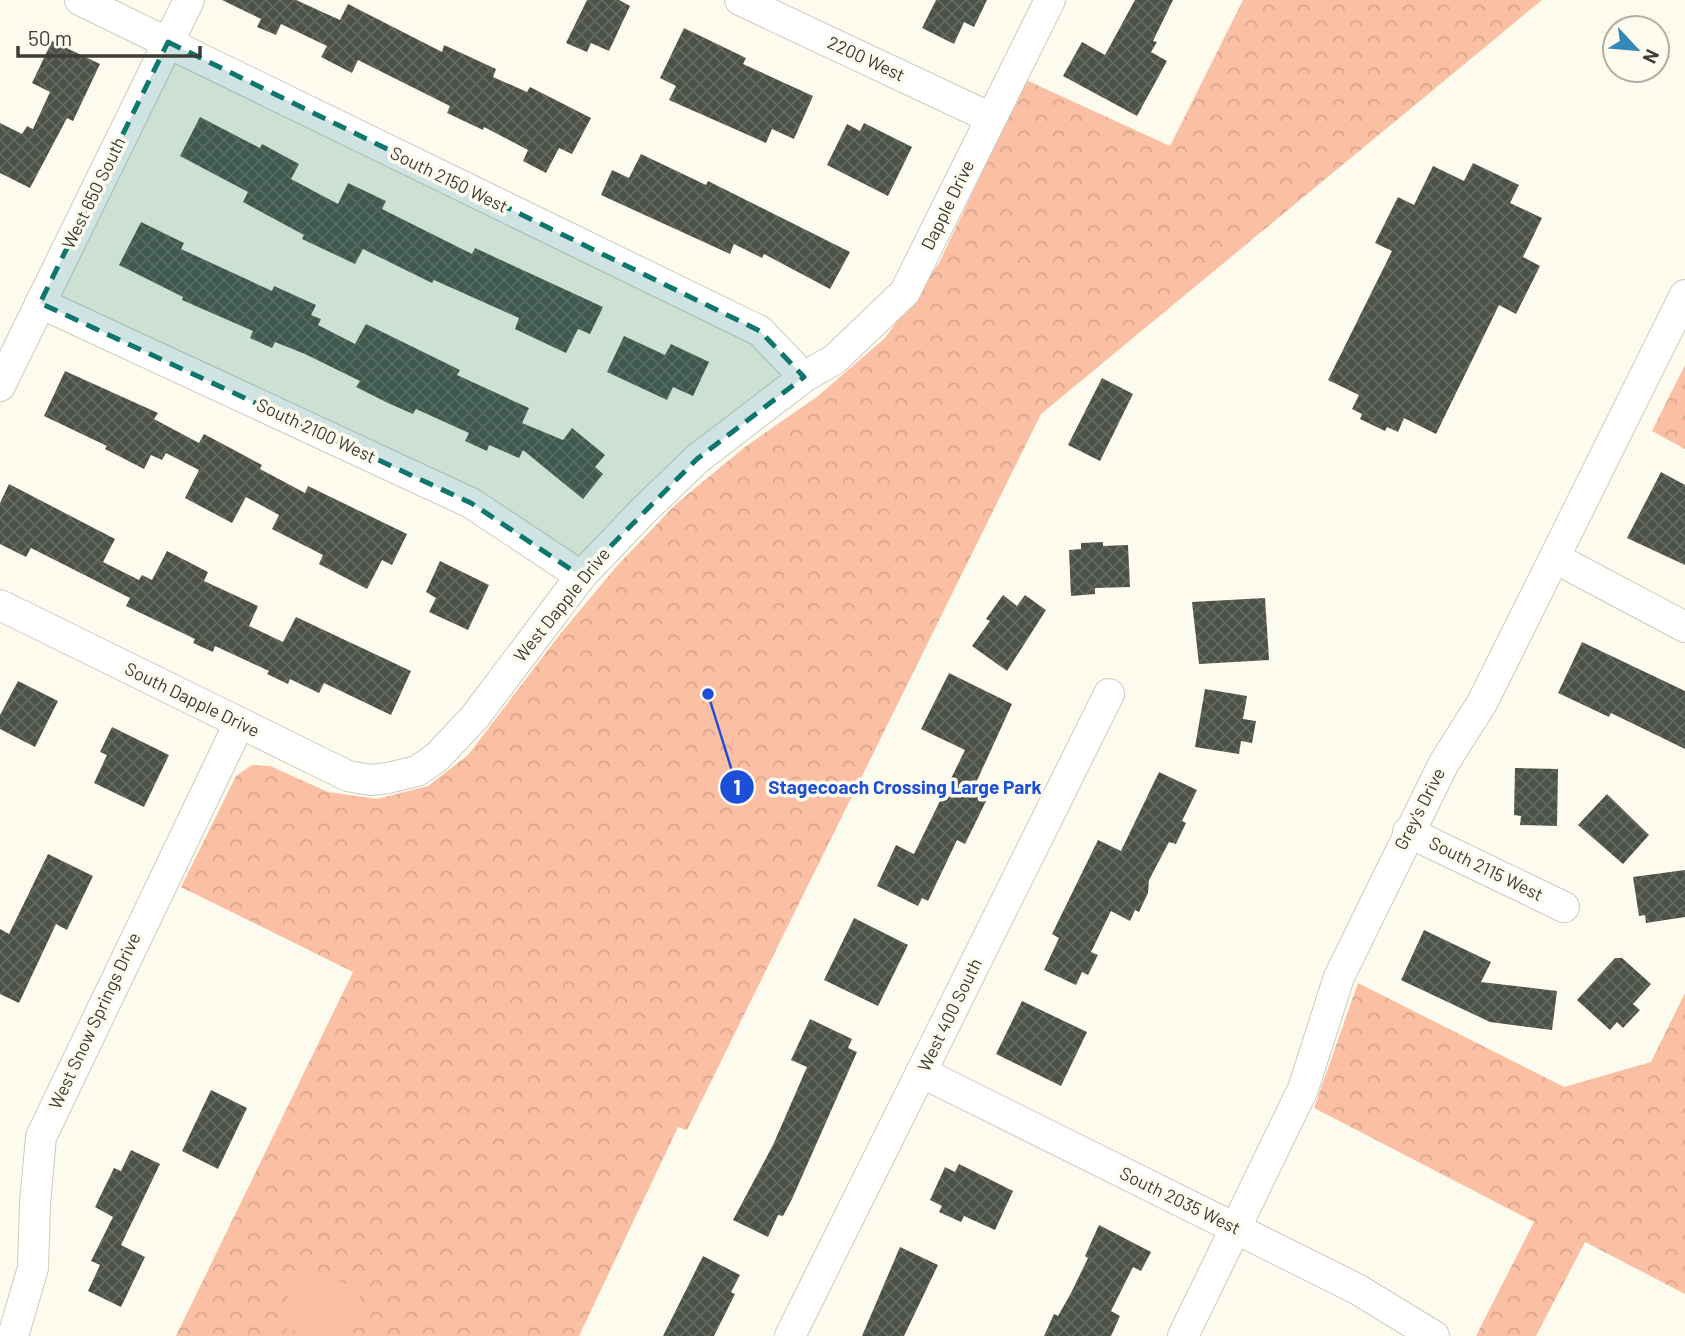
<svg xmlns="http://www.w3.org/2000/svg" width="1685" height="1336" font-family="Barlow,sans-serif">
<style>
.park{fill:url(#park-crowns)}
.pitch{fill:#fbbfa4}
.building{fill:url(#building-cross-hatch)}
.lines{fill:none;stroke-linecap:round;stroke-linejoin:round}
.minor-casing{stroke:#cdcbbf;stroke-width:32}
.minor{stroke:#fff;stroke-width:30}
.marked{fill:#0f766e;fill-opacity:0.2;stroke:#0f766e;stroke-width:5;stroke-dasharray:14 9;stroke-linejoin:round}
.labels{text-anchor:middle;stroke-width:7;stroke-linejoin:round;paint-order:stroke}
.street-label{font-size:18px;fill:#3d3c37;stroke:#fdfbee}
.leader{fill:none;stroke:#1d4ed8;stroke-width:2.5}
.callout-dot{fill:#1d4ed8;stroke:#fdfbee;stroke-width:2.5}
.mark-label{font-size:21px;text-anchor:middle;font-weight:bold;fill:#fff}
.callout-label{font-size:19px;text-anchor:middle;font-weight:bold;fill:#1d4ed8;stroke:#fdfbee;stroke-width:7;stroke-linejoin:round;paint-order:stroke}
</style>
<defs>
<pattern id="park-crowns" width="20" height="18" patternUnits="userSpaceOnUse" patternTransform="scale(1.75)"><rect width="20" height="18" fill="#fbbfa4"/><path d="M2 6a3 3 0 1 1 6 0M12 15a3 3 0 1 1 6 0" fill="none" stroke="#d8a58e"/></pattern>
<pattern id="building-cross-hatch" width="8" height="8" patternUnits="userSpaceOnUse" patternTransform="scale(1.75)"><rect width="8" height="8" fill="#4d5248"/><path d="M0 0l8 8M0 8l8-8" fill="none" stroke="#656961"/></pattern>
</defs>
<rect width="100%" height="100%" fill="#fdfbee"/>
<g class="park">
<path d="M1243,0H1542L1041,414L687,1130L678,1127L579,1336H176L353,972L181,887L236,776L252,765L270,766L328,792L377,799L428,786L468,755L561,633L616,567L676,504L745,447L818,396L885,338L939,263L1026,80L1170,146Z"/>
<path d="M1685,365V449L1652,431Z"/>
<path d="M1358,983L1564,1087L1651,1062L1685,993V1294L1585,1242L1536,1336H1476L1534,1222L1314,1108Z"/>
</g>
<path class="pitch" d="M302,1264L362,1291L342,1336H304L276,1324Z"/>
<g class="building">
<path d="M222,0H296L340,20L348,4L442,52L444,45L496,69L493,77L527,92L530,87L591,118L572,154L559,148L546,173L523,161L528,150L484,127L483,130L447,113L450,106L358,60L352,73L321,57L327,46L281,24L276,35L257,27L261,19Z"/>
<path d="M587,0H619L630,6L609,51L591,43L587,52L566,43Z"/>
<path d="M936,0H987L974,27L964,22L954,44L922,28Z"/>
<path d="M1135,0H1173L1153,41L1157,42L1151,52L1167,61L1137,116L1063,76L1082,42L1105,55Z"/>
<path d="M684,28L746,58L743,64L813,96L794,139L772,129L766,143L669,100L676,86L660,78Z"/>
<path d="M52,41L100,64L73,121L67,118L30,188L0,173V123L22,134L27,126L33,129L50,92L32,83Z"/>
<path d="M200,117L260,148L262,144L299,164L291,179L338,204L348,183L386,201L382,209L472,254L475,248L603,307L590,334L578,329L566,353L515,329L519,318L434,280L432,283L363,249L355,264L302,239L304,235L243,202L248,192L180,156Z"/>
<path d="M864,123L912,147L888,196L827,165L847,124L860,131Z"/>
<path d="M641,154L706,185L708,181L850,252L830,289L764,254L762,258L734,244L730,254L601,195L612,170L629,178Z"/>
<path d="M1473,163L1519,185L1510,203L1542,218L1523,257L1540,266L1516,314L1499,305L1436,434L1404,418L1398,432L1387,427L1385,431L1360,419L1362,414L1352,409L1359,395L1328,380L1392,251L1375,243L1398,197L1414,205L1433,166L1464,181Z"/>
<path d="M141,222L184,243L181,249L272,291L274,286L316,305L311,315L321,319L318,325L355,344L366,324L460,370L457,375L529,408L522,423L563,440L572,428L605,455L595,467L603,474L583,499L523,450L519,458L489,445L487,451L465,441L469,433L416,409L413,414L388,403L356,387L360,381L305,354L275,342L272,348L250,338L253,331L182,300L183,297L119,265Z"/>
<path d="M624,336L665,355L671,344L709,362L693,396L673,387L667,400L607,372Z"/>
<path d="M65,371L158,413L154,419L199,443L204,434L262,465L260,469L305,493L308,486L407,534L392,565L382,560L367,589L319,564L323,555L272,529L279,515L246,497L232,523L185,498L199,470L166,453L162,460L151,455L144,469L105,449L107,446L44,416Z"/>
<path d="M1102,378L1133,394L1100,461L1068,445Z"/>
<path d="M1661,472L1685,485V565L1627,538Z"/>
<path d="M9,484L115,539L103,562L139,580L142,575L152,580L167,551L208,572L204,581L258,606L249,626L283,642L296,617L411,671L391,715L324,683L319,693L290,679L288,684L267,674L269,671L215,646L213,652L193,643L195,639L126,606L130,598L31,548L26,557L0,544V503Z"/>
<path d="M1103,542V546L1128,545L1130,587L1095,588V594L1071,596L1069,550L1081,549V543Z"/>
<path d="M440,561L489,585L468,630L429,612L436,598L426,592Z"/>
<path d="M1003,595L1017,606L1025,595L1046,610L1007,671L972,646L990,621L986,619Z"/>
<path d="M1265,598L1269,660L1199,664L1192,602Z"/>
<path d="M1582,642L1685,691V749L1611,713L1609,717L1558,693Z"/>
<path d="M949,673L1012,704L975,785L990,793L965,844L957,840L928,901L922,898L918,906L877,886L896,845L914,854L965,750L921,729Z"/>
<path d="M18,681L58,701L35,747L0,729V715Z"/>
<path d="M1205,689L1247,696L1243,719L1256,721L1252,743L1241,741L1239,754L1195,747Z"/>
<path d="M112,727L169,755L144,807L94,783L107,755L100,752Z"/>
<path d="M1515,768L1558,769L1557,826L1520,825L1521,816L1514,815Z"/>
<path d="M1159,772L1197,790L1182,821L1186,823L1176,844L1169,842L1149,880L1148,893L1139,912L1135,910L1130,921L1111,911L1091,952L1098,955L1088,975L1082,972L1076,985L1044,970L1059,938L1052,934L1098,840L1121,851Z"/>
<path d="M1607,794L1649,835L1623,864L1578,825Z"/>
<path d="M48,854L93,876L67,930L56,924L19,1003L0,994V929L9,934Z"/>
<path d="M1685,870V917L1646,923L1645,915L1639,916L1633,877Z"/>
<path d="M854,918L908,945L878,1006L824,980Z"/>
<path d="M1424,930L1491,962L1481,982L1557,991L1552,1030L1490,1022L1401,980Z"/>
<path d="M1615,958H1622L1651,984L1633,1004L1640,1010L1623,1028L1617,1022L1610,1030L1577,1000Z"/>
<path d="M1022,1001L1087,1032L1061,1086L996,1054Z"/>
<path d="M810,1019L852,1039L848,1048L857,1052L792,1199L783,1216L778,1215L768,1237L733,1220L773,1145L807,1067L791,1060Z"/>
<path d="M211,1090L247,1108L218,1169L182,1151Z"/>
<path d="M131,1150L160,1164L121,1245L145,1257L121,1307L88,1291L100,1265L91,1261L113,1217L95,1207L114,1168L121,1171Z"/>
<path d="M959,1164L1013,1191L995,1230L964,1216L961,1222L939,1212L942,1206L930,1200L945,1167L955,1172Z"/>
<path d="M1099,1225L1151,1252L1141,1271L1133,1267L1111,1311L1120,1316L1111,1336H1044L1054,1314L1058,1316L1071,1293L1088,1258L1085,1256Z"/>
<path d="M900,1247L938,1265L904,1336H862Z"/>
<path d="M703,1256L740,1275L731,1292L735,1294L714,1336H663Z"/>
</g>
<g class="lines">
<g class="minor-casing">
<g id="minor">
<path d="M80,0L760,331L804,377"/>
<path d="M740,0L991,118"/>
<path d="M40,303L471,503L581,576"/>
<path d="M0,386L189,0"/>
<path d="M1555,558L1685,627"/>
<path d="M0,605L348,776L370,780L388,778L417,771L437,757L474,718L581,576L643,511L697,459L804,377L835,359L905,292L1050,0"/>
<path d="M1408,832L1564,907"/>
<path d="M921,1072L1357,1289L1434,1336"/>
<path d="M13,1336L33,1268L35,1204L41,1137L239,724"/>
<path d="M790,1336L1109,694"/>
<path d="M1183,1336L1303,1089L1339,977L1444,763L1482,703L1685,295"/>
</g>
</g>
<use href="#minor" class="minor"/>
</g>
<path class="marked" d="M168,42L760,331L804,377L697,459L581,576L471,503L40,303Z"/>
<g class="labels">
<g class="street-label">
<text transform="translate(866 59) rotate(25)" y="6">2200 West</text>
<text transform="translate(449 180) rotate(26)" y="6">South 2150 West</text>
<text transform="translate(94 193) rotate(-64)" y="6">West 650 South</text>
<text transform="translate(948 205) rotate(-64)" y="6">Dapple Drive</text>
<text transform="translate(316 431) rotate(25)" y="6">South 2100 West</text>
<text transform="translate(562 605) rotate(-51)" y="6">West Dapple Drive</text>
<text transform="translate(192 700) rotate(26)" y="6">South Dapple Drive</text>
<text transform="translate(1420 809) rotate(-63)" y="6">Grey's Drive</text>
<text transform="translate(1486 869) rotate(26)" y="6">South 2115 West</text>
<text transform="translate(950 1015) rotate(-64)" y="6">West 400 South</text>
<text transform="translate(95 1021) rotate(-65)" y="6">West Snow Springs Drive</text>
<text transform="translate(1180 1201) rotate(26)" y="6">South 2035 West</text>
</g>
</g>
<path class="leader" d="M708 694L737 787"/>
<g class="callout-dot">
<circle cx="708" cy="694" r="7"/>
<circle cx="737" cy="787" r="18"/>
</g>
<g class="mark-label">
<text x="737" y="795">1</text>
</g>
<g class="callout-label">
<text x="905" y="794">Stagecoach Crossing Large Park</text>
</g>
<g transform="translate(1636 49) rotate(116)"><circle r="33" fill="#fdfbee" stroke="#b0afa5" stroke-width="2"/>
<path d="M0-5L12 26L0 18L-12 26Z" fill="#3587b8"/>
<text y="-10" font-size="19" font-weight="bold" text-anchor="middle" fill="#3d3c37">N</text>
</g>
<path d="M18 46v10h182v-10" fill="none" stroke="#3d3c37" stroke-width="3.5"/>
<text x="28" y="46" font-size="21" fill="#3d3c37" stroke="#fdfbee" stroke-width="5" paint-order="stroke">50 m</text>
</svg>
